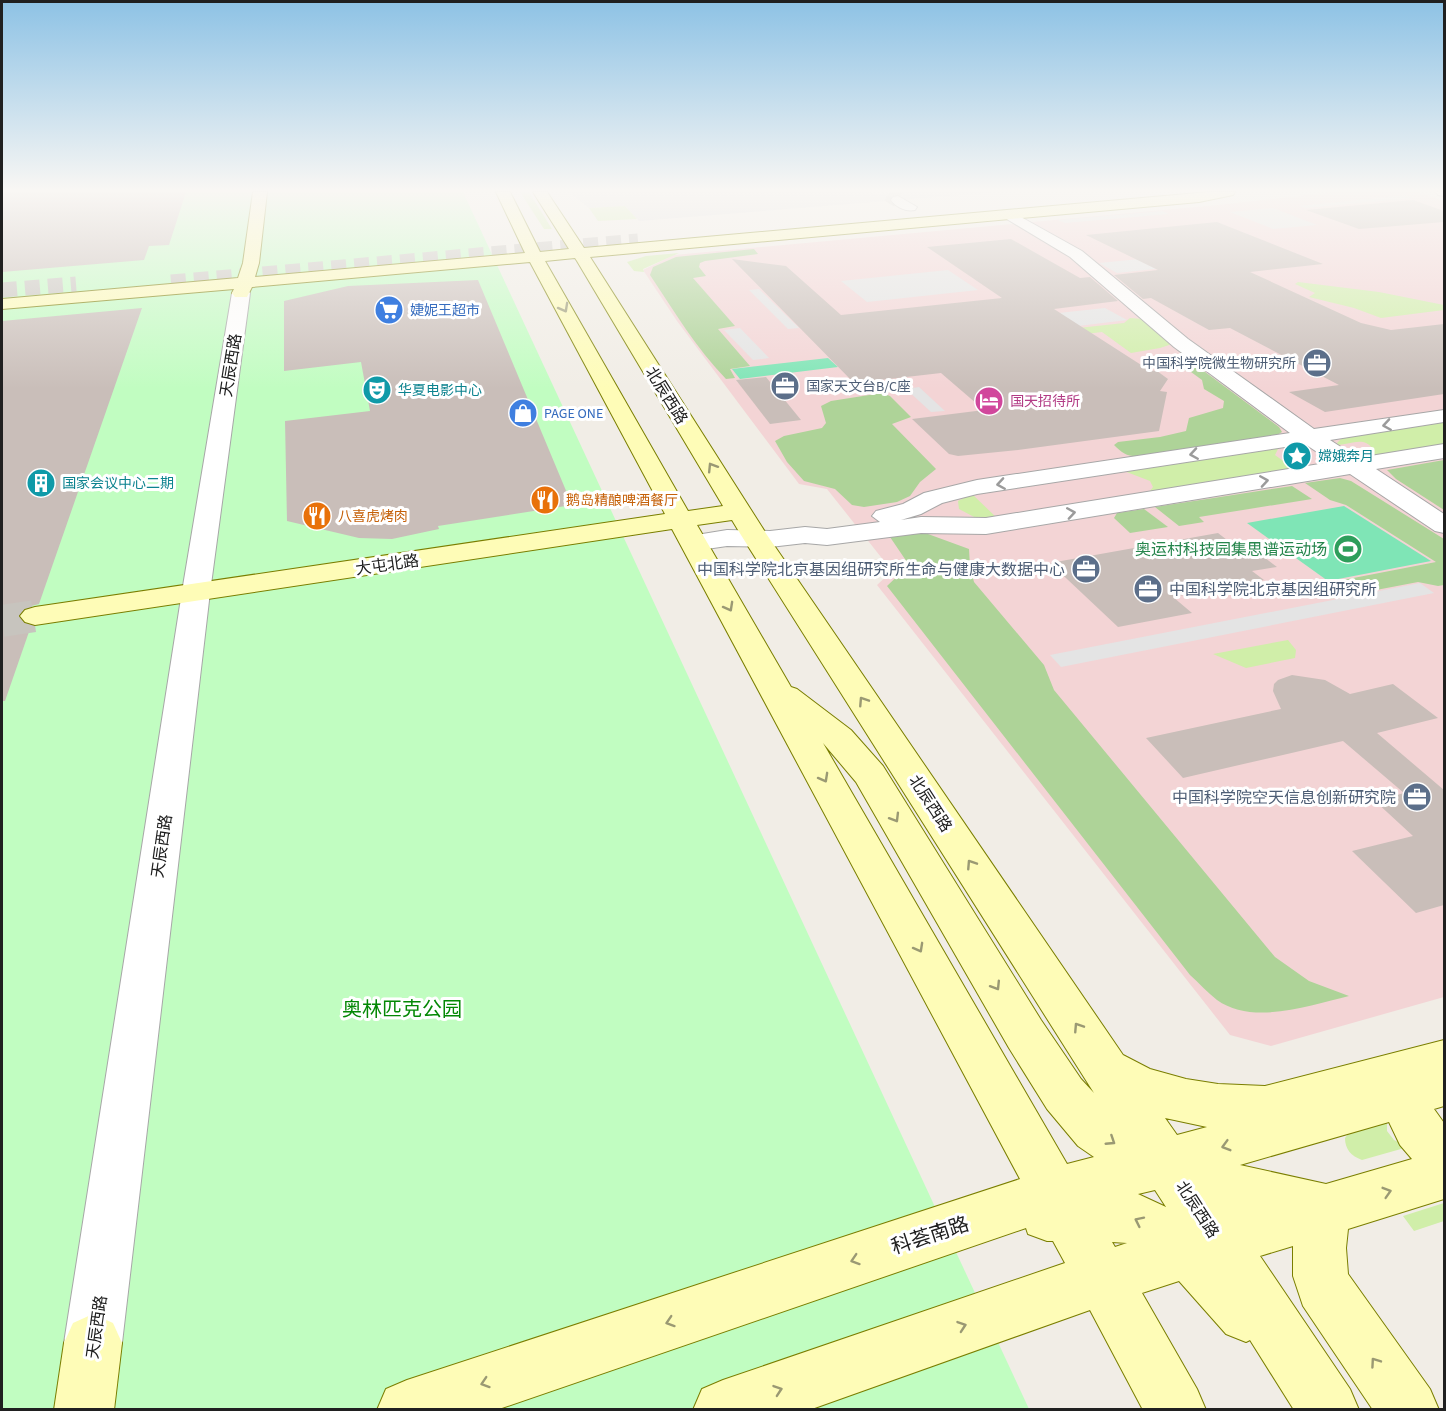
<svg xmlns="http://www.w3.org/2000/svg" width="1446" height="1411" font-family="'Source Sans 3','Noto Sans SC',sans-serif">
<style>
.residential{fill:#dedddd}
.commercial{fill:#f3d4d5}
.grass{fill:#d0eea9}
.forest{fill:#aed398}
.park{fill:#c1fdc1}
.pitch{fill:#7fe5b6}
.parking{fill:#e4e4e4}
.building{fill:#c9beb9}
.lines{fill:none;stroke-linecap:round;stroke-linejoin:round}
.street-tunnel{stroke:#c7c4be;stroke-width:15;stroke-dasharray:15 8;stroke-linecap:butt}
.secondary-tunnel-far1{stroke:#c7c4be;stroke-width:15;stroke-dasharray:15 8;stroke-linecap:butt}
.secondary-tunnel{stroke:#c7c4be;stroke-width:32;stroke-dasharray:32 16;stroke-linecap:butt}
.street-casing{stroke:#a7a7a7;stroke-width:2}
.secondary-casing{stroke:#7a7e00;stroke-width:2}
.street{fill:#fff;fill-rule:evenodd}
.secondary{fill:#fefcb7;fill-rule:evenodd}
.oneway{stroke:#9a9973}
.oneway2{stroke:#9b9b9b}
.labels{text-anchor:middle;stroke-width:6;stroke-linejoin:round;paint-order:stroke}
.far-shop-label{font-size:14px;fill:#366cbe;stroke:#fff;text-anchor:start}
.far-service-label{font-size:14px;fill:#4e5e75;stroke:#fff;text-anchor:end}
.far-culture-label{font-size:14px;fill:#0d838f;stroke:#fff;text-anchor:start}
.far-hotel-label{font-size:14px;fill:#b23c85;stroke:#fff;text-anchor:start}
.far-food-label{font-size:14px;fill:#c56008;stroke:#fff;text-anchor:start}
.street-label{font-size:16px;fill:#202020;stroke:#fff}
.leisure-label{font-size:16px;fill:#27864d;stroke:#fff;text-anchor:end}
.service-label{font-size:16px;fill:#4e5e75;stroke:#fff;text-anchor:end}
.near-park-label{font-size:20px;fill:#048805;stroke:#fff}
.near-street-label{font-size:20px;fill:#202020;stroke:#fff}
</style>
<rect width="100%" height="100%" fill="#f1ede6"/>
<path class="residential" d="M569,192H870L876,195L891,192H999L639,221L625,206L589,208Z"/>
<path class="commercial" d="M1334,192H1419L1444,201V997L1271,1046L1230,1035L877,585L892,571L827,489L799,484L677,321L643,270L674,255L1218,205Z"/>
<g class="grass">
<path d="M520,192H529L552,229H544Z"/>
<path d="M625,206L637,219L598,221L589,208Z"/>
<path d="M679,253L643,269L644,272L634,271L627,262L646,256Z"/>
<path d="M1298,282L1379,292L1444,305V310L1381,318L1354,308L1309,297L1315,293L1295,284Z"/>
<path d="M1130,318L1143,319L1172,344L1160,348L1131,353L1102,332L1061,337L1069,329L1124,323Z"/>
<path d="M1444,422V445L1372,456L1348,451L1373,449C1364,436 1351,444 1338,445L1337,443L1342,438Z"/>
<path d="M1275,447L1278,449L1275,455L1286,463L1308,468L1153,493L1150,491L1153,487L1150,481L1124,471Z"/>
<path d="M972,494L998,519L976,518L959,509L958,501Z"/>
<path d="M1288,640L1296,650L1295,658L1246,668L1213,654Z"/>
<path d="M1387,1122V1131L1394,1140L1408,1147L1362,1160C1351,1156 1345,1149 1345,1138L1349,1133Z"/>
<path d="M1444,1203V1221L1414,1231L1403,1216Z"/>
</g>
<g class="forest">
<path d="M754,249L758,254L705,261L700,263L699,267L706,276L693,278L735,326L718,329L750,366L730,369L735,378L726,379C696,348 674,311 650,275L653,267L676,257Z"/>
<path d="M1177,356L1189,360L1279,427L1282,432L1277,435L1140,456C1128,457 1123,454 1114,445L1118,442L1160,437L1186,431L1189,418L1223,408L1224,401L1204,389L1202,380L1191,372L1154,361Z"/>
<path d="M882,393L890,396L911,417L892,424L936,469L920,482L910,496L897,502L864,507L852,505L835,489L804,481L787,462L775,441L784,436L822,428L826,423L821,406L831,401Z"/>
<path d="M1444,460V510L1396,479L1387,470Z"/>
<path d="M1340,478L1351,481L1444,539V585L1438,586L1418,582L1329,599L1312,586L1436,562L1346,505L1330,500L1305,483Z"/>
<path d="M1292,486L1312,499L1199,517L1204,522L1179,526L1155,507Z"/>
<path d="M1144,509L1168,527L1130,533L1114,518L1117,513Z"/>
<path d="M902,534H928L969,549L970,567L974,582L1044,665L1054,690L1275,957L1309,981L1349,996C1311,1005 1253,1026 1217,1000C1208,993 1199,983 1190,975L887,586L909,565L890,537Z"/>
</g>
<path class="park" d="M2,192H463L1029,1409L2,1410Z"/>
<g class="pitch">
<path d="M828,358L838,367L740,379L732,369Z"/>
<path d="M1344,506L1431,561L1328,581L1247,523Z"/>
</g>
<g class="parking">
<path d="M1406,195L1414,198L1306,208L1299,206Z"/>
<path d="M1273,208L1317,225L1273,229L1230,212Z"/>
<path d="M1162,211L1169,214L1065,223L1058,220Z"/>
<path d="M1211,252L1230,261L1117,273L1099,263Z"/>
<path d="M948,270L978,290L867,302L841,281Z"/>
<path d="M759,289L799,328L788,329L749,290Z"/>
<path d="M1105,308L1127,320L1070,327L1049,314Z"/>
<path d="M740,328L769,358L753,360L724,330Z"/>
<path d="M919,387L945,411L931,412L906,389Z"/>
<path d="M1420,583L1434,593L1061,667L1050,655Z"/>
</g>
<g class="building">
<path d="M2,192H186L169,245L149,246L144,260L2,272Z"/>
<path d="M1413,200L1444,211V222L1359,229L1306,210Z"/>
<path d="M1217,222L1323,264L1250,272L1361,323L1391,330L1444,324V394L1325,412L1289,392L1339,385L1230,328L1209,330L1151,298L1143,299L1114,275L1158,270L1086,235Z"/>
<path d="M1011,239L1080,278L1090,277L1118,301L1054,309L1149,370L1157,371L1168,379L1160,391L1167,392L1159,431L1018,450L958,456L949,454L912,419L984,410L941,373L854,383L732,259L786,266L841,315L1002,298L927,247Z"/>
<path d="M478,280L572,505L438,526L439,529L392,539L359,538L287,521L285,421L370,411L361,362L284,371V301L348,286Z"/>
<path d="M142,308L39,604L24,608L18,616L23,623L31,626L5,701H2V321Z"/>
<path d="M766,377L801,420L770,424L736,380Z"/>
<path d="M1218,533L1240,550L1252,548L1277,567L1252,571L1264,580L1173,597L1192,613L1118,627L1050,563Z"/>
<path d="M1292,675L1325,680L1350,694L1393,684L1438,718L1377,733L1444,790V905L1416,913L1352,851L1413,836L1375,801L1404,793L1343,741L1183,778L1146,738L1281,709L1273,691L1274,684L1278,680Z"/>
</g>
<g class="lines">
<path class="street-tunnel" d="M888,194L898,200"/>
<g class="secondary-tunnel-far1">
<path d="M171,282L638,241"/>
<path d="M2,290L76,284"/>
</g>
<path class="secondary-tunnel" d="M2,621L35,616"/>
<g class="street-casing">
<g id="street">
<path d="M1436,192H1444V196L1438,195Z"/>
<path d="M898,196L917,207L915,210C906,212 896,207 891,200L893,197Z"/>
<path d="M1010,211L1082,251L1188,339L1314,429L1444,410V422L1330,440L1358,458L1444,444V458L1376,469L1444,514V533L1435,531L1350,474L986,534L921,533L827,545L805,543L770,547L727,546L693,551L684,549L680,543L684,537L727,530L770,531L805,527L827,529L880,522L872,516L876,511L903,504L924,493L977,480L1290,433L1174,347L1070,257L1005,218L1003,215ZM1305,444L1332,462L986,518L921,517L901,520L921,514L942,503L977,494Z"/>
<path d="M241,288L247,289L250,293L210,592L122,1343L113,1363L93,1372L73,1363L64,1343L182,592L232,293L235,289Z"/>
</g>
</g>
<g class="secondary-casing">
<g id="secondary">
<path d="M253,192H267L259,263L255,277L525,253L496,192H510L540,252L569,249L533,192H547L584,248L1209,192H1235L1233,195L1199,202L590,257L767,535L1123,1055L1150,1069L1186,1079L1218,1084L1265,1086L1444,1040V1106L1434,1109L1444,1123V1199L1348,1229L1346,1248L1348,1274L1430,1389L1439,1410H1373L1303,1306L1293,1276V1246L1260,1256L1350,1389L1359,1410H1294L1250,1340L1246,1342L1226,1334L1179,1281L1142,1293L1197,1389L1206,1410H1143L1090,1310L809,1410H693L702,1389L723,1380L1065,1263L1053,1241H1047L1028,1234L1026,1228L496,1410H377L386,1389L407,1380L1020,1179L672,529L35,625L25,622L20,616L25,610L35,607L665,514L530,262L252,287L247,297H235L232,293L234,289L2,309V299L238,278L243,263ZM575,258L577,261L723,506L688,511L545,261ZM732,520L741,535L1094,1093L1081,1079L1041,1020L883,766L851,730L797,689L791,687L697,525ZM823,743L856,782L1009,1048L1047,1109L1078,1146L1094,1157L1067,1164ZM1165,1118L1207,1127L1177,1135ZM1389,1122L1400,1145L1412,1159L1326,1184L1240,1165ZM1155,1190L1166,1207L1138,1194ZM1112,1242L1127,1243L1115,1247Z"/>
<path d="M93,1314L113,1323L122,1343L114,1410H54L64,1343L73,1323Z"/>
</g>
</g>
<use href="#street" class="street"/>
<use href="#secondary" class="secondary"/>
</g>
<defs><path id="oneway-chevron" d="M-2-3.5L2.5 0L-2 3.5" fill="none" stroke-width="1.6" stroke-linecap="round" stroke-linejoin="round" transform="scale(1.5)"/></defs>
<g class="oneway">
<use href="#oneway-chevron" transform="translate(564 308) rotate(61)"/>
<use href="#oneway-chevron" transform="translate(712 467) rotate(-122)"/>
<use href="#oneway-chevron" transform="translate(729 607) rotate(61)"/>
<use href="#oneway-chevron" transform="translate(863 701) rotate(-123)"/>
<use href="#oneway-chevron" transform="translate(824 778) rotate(61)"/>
<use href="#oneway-chevron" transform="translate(895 818) rotate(59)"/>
<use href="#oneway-chevron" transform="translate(971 864) rotate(-123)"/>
<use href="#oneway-chevron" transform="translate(919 948) rotate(61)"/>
<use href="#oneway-chevron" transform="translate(996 986) rotate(58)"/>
<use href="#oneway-chevron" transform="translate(1078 1027) rotate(-123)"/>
<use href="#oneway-chevron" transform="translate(1111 1141) rotate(33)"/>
<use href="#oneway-chevron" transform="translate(1226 1146) rotate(164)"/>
<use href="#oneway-chevron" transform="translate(1387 1192) rotate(-17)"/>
<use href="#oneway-chevron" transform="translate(1139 1221) rotate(-154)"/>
<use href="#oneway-chevron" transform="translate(855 1260) rotate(162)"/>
<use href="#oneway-chevron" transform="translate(670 1322) rotate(162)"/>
<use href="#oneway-chevron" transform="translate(962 1326) rotate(-19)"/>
<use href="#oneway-chevron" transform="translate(1375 1362) rotate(-125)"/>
<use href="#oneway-chevron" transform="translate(485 1383) rotate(162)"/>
<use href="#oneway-chevron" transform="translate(778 1390) rotate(-19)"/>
</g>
<g class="oneway2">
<use href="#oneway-chevron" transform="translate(1387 425) rotate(171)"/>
<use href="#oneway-chevron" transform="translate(1194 454) rotate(171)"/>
<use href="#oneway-chevron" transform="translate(1264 481) rotate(-9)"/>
<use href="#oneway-chevron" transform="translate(1001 484) rotate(171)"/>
<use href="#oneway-chevron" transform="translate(1071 513) rotate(-9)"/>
</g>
<linearGradient id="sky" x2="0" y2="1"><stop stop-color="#8dc2e5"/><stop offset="0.49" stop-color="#f9f7f4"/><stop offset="1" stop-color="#f9f7f4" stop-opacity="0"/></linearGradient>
<rect width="1446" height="389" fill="url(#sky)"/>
<defs>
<g id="supermarket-disc" transform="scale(1.5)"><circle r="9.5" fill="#3f7fe0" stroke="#fff"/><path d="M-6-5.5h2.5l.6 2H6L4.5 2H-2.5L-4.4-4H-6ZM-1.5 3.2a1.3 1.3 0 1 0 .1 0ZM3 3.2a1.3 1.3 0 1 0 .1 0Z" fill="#fff"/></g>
<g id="office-disc" transform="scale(1.5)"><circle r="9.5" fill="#5c6f8a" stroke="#fff"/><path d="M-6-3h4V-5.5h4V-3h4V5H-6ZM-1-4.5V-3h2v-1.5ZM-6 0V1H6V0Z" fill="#fff"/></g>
<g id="theatre-disc" transform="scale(1.5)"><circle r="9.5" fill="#0f9aa8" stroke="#fff"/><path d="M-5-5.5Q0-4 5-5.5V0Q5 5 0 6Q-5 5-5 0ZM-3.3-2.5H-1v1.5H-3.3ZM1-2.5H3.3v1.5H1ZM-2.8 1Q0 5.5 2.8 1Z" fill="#fff"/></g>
<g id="hotel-disc" transform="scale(1.5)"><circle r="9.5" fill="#d1479c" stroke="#fff"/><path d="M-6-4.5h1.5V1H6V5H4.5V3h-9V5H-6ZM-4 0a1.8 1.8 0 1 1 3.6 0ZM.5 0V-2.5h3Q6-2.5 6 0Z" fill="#fff"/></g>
<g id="shop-disc" transform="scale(1.5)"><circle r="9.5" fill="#3f7fe0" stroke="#fff"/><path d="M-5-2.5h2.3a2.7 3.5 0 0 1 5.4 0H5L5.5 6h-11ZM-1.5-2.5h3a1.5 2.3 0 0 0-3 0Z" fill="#fff"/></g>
<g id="sight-disc" transform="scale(1.5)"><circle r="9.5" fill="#0f9aa8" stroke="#fff"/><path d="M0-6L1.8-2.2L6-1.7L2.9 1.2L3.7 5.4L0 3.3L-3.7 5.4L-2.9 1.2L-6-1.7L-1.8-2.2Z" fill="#fff"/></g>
<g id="building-disc" transform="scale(1.5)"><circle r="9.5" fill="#0f9aa8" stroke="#fff"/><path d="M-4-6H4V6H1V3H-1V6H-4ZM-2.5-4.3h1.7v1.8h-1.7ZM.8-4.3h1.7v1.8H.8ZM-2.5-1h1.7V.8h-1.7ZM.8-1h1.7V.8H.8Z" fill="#fff"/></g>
<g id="restaurant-disc" transform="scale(1.5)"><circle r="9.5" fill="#e8710a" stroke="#fff"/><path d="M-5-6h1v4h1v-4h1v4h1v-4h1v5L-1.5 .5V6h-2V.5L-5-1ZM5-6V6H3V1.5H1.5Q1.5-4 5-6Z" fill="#fff"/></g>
<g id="stadium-disc" transform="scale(1.5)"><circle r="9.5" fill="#2e9e5b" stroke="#fff"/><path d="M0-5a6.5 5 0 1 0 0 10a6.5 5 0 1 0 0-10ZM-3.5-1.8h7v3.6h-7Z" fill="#fff"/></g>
</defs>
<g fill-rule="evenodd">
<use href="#supermarket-disc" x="389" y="310"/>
<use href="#office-disc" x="1317" y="363"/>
<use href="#office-disc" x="785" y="386"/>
<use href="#theatre-disc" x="377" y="390"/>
<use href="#hotel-disc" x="989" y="401"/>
<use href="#shop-disc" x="523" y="413"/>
<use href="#sight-disc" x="1297" y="456"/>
<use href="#building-disc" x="41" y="483"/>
<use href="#restaurant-disc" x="545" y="500"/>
<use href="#restaurant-disc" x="317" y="516"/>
<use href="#stadium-disc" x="1348" y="549"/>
<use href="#office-disc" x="1086" y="569"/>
<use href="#office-disc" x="1148" y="589"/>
<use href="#office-disc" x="1417" y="797"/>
</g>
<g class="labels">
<g class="far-shop-label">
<text x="410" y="315">婕妮王超市</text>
<text x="544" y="418">PAGE ONE</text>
</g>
<g class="far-service-label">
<text x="1296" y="368">中国科学院微生物研究所</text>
<text x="806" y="391" text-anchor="start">国家天文台B/C座</text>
</g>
<g class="far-culture-label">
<text x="398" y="395">华夏电影中心</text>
<text x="1318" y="461">嫦娥奔月</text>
<text x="62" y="488">国家会议中心二期</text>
</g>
<g class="far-hotel-label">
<text x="1010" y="406">国天招待所</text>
</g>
<g class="far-food-label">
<text x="566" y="505">鹅岛精酿啤酒餐厅</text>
<text x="338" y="521">八喜虎烤肉</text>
</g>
<g class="street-label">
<text transform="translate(230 365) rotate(-81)" y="6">天辰西路</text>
<text transform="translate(667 395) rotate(58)" y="6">北辰西路</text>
<text transform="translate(387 564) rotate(-8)" y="6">大屯北路</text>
<text transform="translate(931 803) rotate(57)" y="6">北辰西路</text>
<text transform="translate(161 846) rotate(-82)" y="6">天辰西路</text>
<text transform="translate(1198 1209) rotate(57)" y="6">北辰西路</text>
<text transform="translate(96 1327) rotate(-82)" y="6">天辰西路</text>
</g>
<g class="leisure-label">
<text x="1327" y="555">奥运村科技园集思谱运动场</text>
</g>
<g class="service-label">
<text x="1065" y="575">中国科学院北京基因组研究所生命与健康大数据中心</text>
<text x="1169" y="595" text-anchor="start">中国科学院北京基因组研究所</text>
<text x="1396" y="803">中国科学院空天信息创新研究院</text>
</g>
<g class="near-park-label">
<text x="402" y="1016">奥林匹克公园</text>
</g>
<g class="near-street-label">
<text transform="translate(930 1235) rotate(-18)" y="7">科荟南路</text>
</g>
</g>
<rect width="1446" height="1411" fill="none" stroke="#202020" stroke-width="6"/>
</svg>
